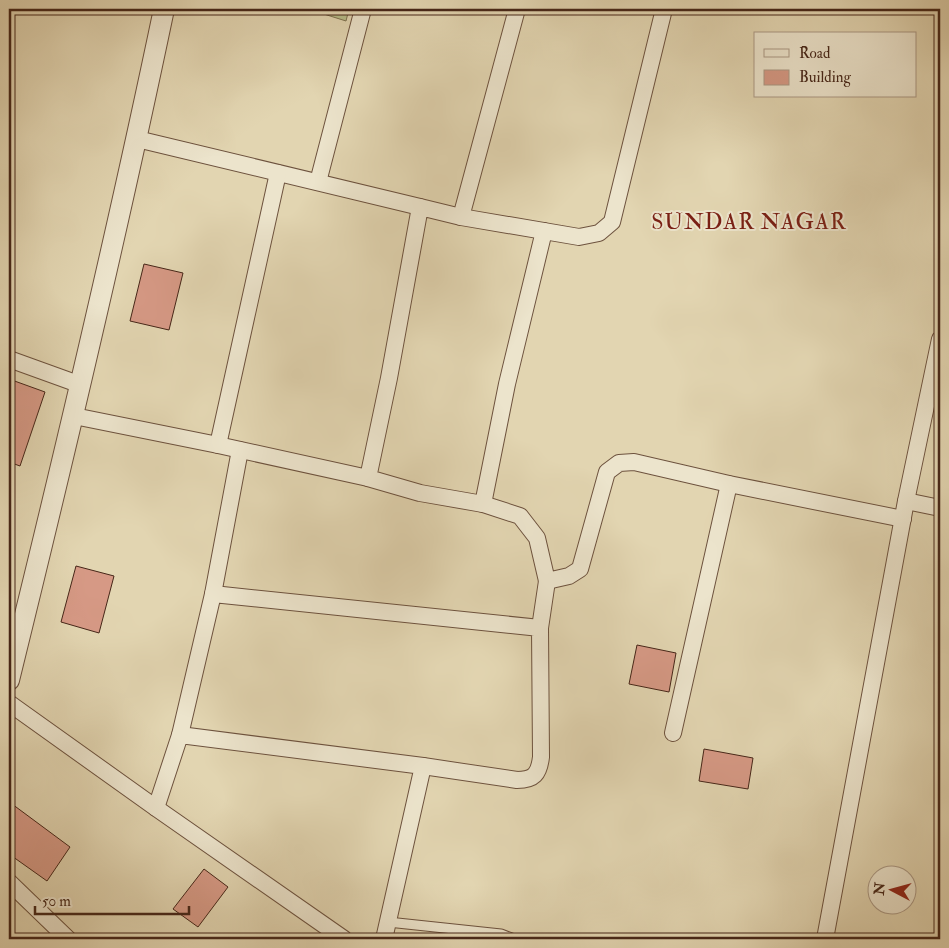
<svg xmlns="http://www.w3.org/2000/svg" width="949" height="948" font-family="'IM FELL Double Pica',serif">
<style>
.green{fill:#b7bc89;stroke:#7e7150}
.building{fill:#d69985;stroke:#462618}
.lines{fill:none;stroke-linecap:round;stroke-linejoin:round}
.service-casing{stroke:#6d523e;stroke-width:11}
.minor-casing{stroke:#6d523e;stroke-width:18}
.tertiary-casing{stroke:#6d523e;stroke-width:22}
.service{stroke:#ece4cc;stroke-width:9}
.minor{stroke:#ece4cc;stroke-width:16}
.tertiary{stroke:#ece4cc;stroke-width:20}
.labels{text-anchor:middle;stroke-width:4;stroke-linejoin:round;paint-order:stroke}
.neighbourhood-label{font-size:22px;letter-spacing:1px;fill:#7a1f14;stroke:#ece4cc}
</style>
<rect width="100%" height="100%" fill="#e2d5b1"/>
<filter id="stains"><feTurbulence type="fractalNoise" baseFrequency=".004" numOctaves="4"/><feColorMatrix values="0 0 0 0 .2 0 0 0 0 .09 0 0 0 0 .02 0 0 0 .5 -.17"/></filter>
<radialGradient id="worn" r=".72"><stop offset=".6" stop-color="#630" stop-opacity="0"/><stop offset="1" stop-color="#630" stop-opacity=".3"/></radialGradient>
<path class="green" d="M308,9H349L346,21Z"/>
<g class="building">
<path d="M144,264L183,273L169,330L130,321Z"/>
<path d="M9,379L45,392L20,466L9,462Z"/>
<path d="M76,566L114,576L99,633L61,622Z"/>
<path d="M637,645L676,653L669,692L629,684Z"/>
<path d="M704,749L753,758L748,789L699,781Z"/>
<path d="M12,804L70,847L47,881L9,854V817Z"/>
<path d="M204,869L228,887L198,927L173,909Z"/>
</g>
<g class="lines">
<g class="service-casing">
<path id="service" d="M388,922L501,934L514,939"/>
</g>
<g class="minor-casing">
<g id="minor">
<path d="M517,9L461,217L420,207L389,378L368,478L420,493L483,504L520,516L537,538L547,581L569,576L580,569L607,472L619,463L634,462L729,484L903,519"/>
<path d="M137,139L420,207"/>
<path d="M318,182L363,9"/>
<path d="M461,217L579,237L599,233L612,222L664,9"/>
<path d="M9,359L81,385"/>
<path d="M74,416L218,445L368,478"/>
<path d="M218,445L278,173"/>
<path d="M906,501L940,508"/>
<path d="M483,504L507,384L544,231"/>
<path d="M213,594L240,450"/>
<path d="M540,628L547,581"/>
<path d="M9,703L156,808L344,939"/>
<path d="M673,733L729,484"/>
<path d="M180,735L213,594L540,628L541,757C539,774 534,780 517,780L423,766"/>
<path d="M156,808L180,735L423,766L384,939"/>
<path d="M9,882L68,939"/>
<path d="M825,939L906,501L940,339"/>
</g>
</g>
<g class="tertiary-casing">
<path id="tertiary" d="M9,680C64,457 117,234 164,9"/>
</g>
<use href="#service" class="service"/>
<use href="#minor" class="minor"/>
<use href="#tertiary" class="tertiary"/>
</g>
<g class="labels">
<g class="neighbourhood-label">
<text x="749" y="229">SUNDAR NAGAR</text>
</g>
</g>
<rect width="949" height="948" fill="none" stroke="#e2d5b1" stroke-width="30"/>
<rect x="10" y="10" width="929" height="928" fill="none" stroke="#462618" stroke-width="2.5"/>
<rect x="15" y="15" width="919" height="918" fill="none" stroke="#462618"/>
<rect x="754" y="32" width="162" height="65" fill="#ece4cc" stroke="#aa9884"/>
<rect x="764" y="49" width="25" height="8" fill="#ece4cc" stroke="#aa9884"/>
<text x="799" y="58" font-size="15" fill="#462618">Road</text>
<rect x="764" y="70" width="25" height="15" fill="#d69985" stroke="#aa9884"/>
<text x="799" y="82" font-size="15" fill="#462618">Building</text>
<g transform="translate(892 890) rotate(276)"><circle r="24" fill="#ece4cc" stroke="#aa9884"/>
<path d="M0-4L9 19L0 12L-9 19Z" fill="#8f2418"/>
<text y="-8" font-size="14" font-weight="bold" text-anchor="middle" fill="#462618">N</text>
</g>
<path d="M35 906v8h154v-8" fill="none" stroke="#462618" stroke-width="2.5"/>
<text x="42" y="906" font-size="15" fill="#462618" stroke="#ece4cc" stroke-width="4" paint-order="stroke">50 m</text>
<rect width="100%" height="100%" filter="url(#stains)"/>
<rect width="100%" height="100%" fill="url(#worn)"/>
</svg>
